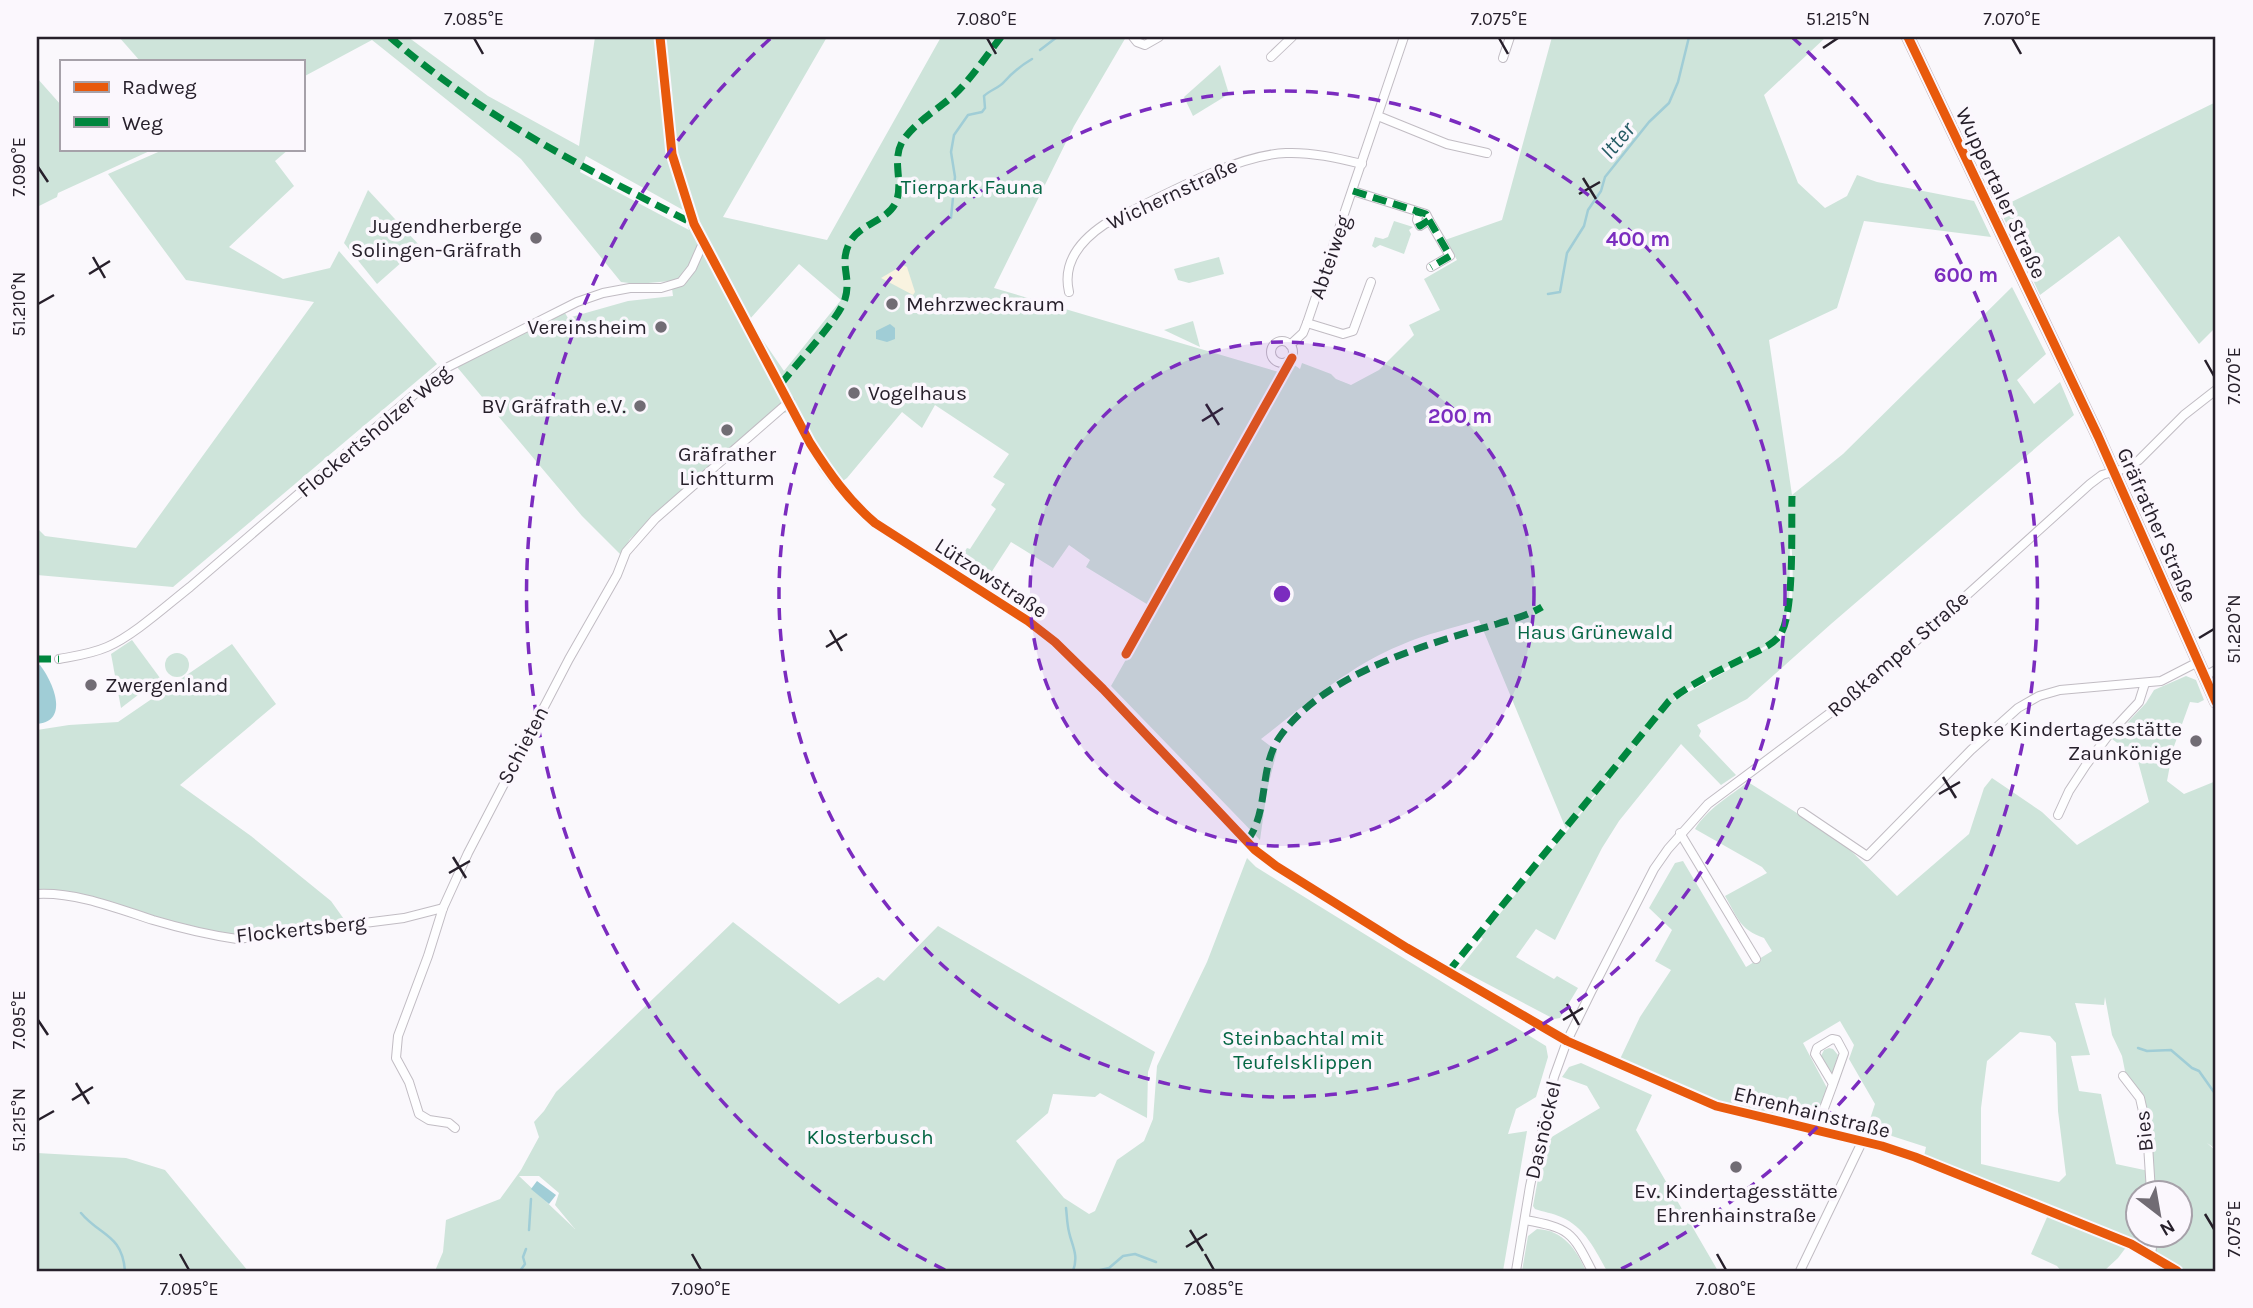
<svg xmlns="http://www.w3.org/2000/svg" width="2253" height="1308" font-family="Karla,sans-serif">
<style>
.green{fill:#cee4da;fill-rule:evenodd}
.sand{fill:#f9f3e0}
.water{fill:#a0cdd6}
.lines{fill:none;stroke-linecap:round;stroke-linejoin:round}
.stream{stroke:#a0cdd6;stroke-width:2.5}
.minor-casing{stroke:#c1bcc3;stroke-width:10}
.primary-casing{stroke:#c5b7bb;stroke-width:14}
.minor{stroke:#fefeff;stroke-width:8}
.primary{stroke:#f6eff0;stroke-width:12}
.quiet{stroke:#00873e;stroke-width:7;stroke-dasharray:14 7;stroke-linecap:butt}
.cycleway-casing{stroke:#fbf7fd;stroke-width:13}
.cycleway{stroke:#e8590c;stroke-width:9}
.ticks{fill:none;stroke:#27202b;stroke-width:2.5}
.ring{fill:none;stroke:#7b2cbf;stroke-width:3.5;stroke-dasharray:12 9}
.poi-dot{fill:#716c74;stroke:#fbf7fd;stroke-width:2.5}
.labels{text-anchor:middle;stroke-width:7;stroke-linejoin:round;paint-order:stroke}
.park-label{font-size:21px;fill:#066745;stroke:#fbf7fd}
.street-label{font-size:21px;fill:#27202b;stroke:#fbf7fd}
.poi-label{font-size:21px;fill:#27202b;stroke:#fbf7fd;text-anchor:end}
.water-label{font-size:23px;font-style:italic;fill:#265c65;stroke:#fbf7fd}
.centre{fill:#7b2cbf;stroke:#fbf7fd;stroke-width:3.5}
.ring-label{font-size:21px;text-anchor:middle;font-weight:bold;fill:#7b2cbf;stroke:#fbf7fd;stroke-width:7;stroke-linejoin:round;paint-order:stroke}
.neatline{fill:none;stroke:#27202b;stroke-width:2.5}
.ticks-label{font-size:18px;text-anchor:middle;fill:#27202b}
</style>
<rect width="100%" height="100%" fill="#faf8fc"/>
<g class="green">
<path d="M119,37H408L488,96L579,146L595,37H827L723,217L827,240L941,37H1126L1074,126L994,288L1282,373L1150,606L1086,567L1090,560L1069,545L1053,568L1011,542L985,582L956,565L967,548L970,549L996,509L991,505L1005,484L993,477L1009,454L935,405L922,428L902,412L847,478L833,488L819,469L792,414L790,412L782,413L723,455L630,539L621,555L582,516L457,367L565,313L568,318L628,301L673,296L671,281L637,284L621,282L521,159L372,40L303,77V61H140ZM586,156L683,210L689,230L580,172ZM799,264L841,300L784,371L749,320Z"/>
<path d="M1552,37H1826L1764,95L1798,183L1825,208L1847,196L1857,175L1877,182L1974,201L1991,237L1864,221L1837,308L1769,340L1792,495L1843,454L2012,287L2046,354L2017,380L2034,404L2060,382L2074,415L1831,624L1747,699L1697,725L1701,731L1699,736L1736,775L1721,785L1681,744L1619,821L1602,848L1555,940L1536,929L1516,957L1554,979L1557,976L1578,988L1560,1018L1554,1019L1459,969L1483,939L1481,937L1648,731L1566,829L1479,620C1453,628 1426,634 1401,645C1349,666 1305,705 1261,739L1277,751L1267,790L1260,840L1111,686L1293,364L1300,369L1302,363L1331,374L1336,379L1351,385L1379,370L1414,335L1409,325L1440,310L1424,279L1457,260L1445,240L1502,220ZM1791,537C1793,566 1796,614 1782,640L1673,701L1680,693L1769,644C1799,619 1786,572 1791,537Z"/>
<path d="M1220,65L1229,94L1193,116L1184,97Z"/>
<path d="M37,78L61,105V149H154L58,193L57,197L37,207Z"/>
<path d="M2216,102V327L2199,344L2119,236L2040,295L1999,208Z"/>
<path d="M165,149H289L275,161L294,186L229,247L283,279L330,268L339,251L437,364L173,587L37,575V528L45,536L136,548L314,302L186,280L108,174Z"/>
<path d="M368,190L420,246L377,284L344,243Z"/>
<path d="M1394,221L1413,227L1409,230L1411,234L1404,254L1380,245L1375,248L1372,246L1375,237L1383,239L1388,237Z"/>
<path d="M1219,257L1224,274L1189,283L1178,280L1174,269Z"/>
<path d="M1193,321L1200,347L1164,330Z"/>
<path d="M132,640L160,678L121,708L111,654Z"/>
<path d="M232,644L276,704L180,785L251,836L331,901L346,922L250,935L214,934L37,891V730L69,725L118,722Z"/>
<circle cx="177" cy="665" r="12"/>
<path d="M2186,676L2196,680L2204,700L2198,703L2190,702L2173,749L2167,781L2184,794L2216,781V1149L2207,1143L2216,1151V1271H2162L2153,1262L2157,1235L2180,1234V1192H2138V1234L2152,1235L2150,1245L2133,1238L2118,1258L2104,1271H2061L2057,1266L2031,1254L2048,1215L1922,1166L1926,1147L1867,1128L1875,1104L1849,1059L1854,1045L1840,1021L1803,1043L1827,1088L1816,1116L1810,1121L1724,1103L1685,1089L1620,1059L1640,1017L1671,970L1655,961L1672,930L1649,908L1675,863L1683,861L1746,967L1772,951L1764,938C1739,929 1738,918 1725,896L1767,873L1762,867L1695,829C1707,809 1730,796 1748,782L1841,841L1897,896L1969,834L1984,788L1992,778L2042,812L2077,845L2149,802L2137,758L2112,739L2146,703L2154,690ZM2105,997L2112,1035L2122,1056L2126,1076L2150,1127L2149,1171L2116,1164L2101,1094L2079,1091L2071,1056L2090,1055L2075,1003L2104,1005ZM2020,1032L2050,1036L2056,1043L2058,1111L2066,1175L2059,1182L1981,1164V1108L1987,1061Z"/>
<path d="M1247,858L1256,867L1546,1046L1548,1057L1536,1097L1516,1109L1508,1134L1527,1131L1503,1271H435L443,1252L446,1220L500,1199L521,1170L539,1137L534,1122L544,1111L556,1092L733,922L839,1004L878,977L884,981L938,926L1155,1052L1148,1072L1147,1118L1100,1093L1095,1097L1053,1094L1048,1113L1016,1141L1064,1198L1089,1214L1095,1211L1117,1160L1144,1141L1153,1119L1157,1066L1207,962ZM519,1176H539L559,1193L555,1205L575,1229Z"/>
<path d="M1829,1048L1833,1049L1838,1055L1833,1073L1831,1074L1821,1056L1824,1050Z"/>
<path d="M1581,1063L1652,1095L1636,1130L1718,1271H1607C1595,1250 1585,1227 1561,1217C1553,1213 1543,1212 1535,1209L1533,1206L1545,1141L1600,1108L1587,1086L1562,1077L1569,1067Z"/>
<path d="M37,1153L126,1158L165,1170L248,1271H345H37Z"/>
<path d="M1537,1229C1563,1230 1576,1249 1586,1271H1522L1528,1236Z"/>
</g>
<path class="sand" d="M903,265L907,267L915,292L913,295L881,278Z"/>
<g class="water">
<path d="M890,324L895,328V339L887,342L876,339V331Z"/>
<path d="M40,665C53,682 70,721 37,724V666Z"/>
<path d="M537,1181L556,1195L549,1204L531,1189Z"/>
</g>
<g class="lines">
<g class="stream">
<path d="M1040,50L1057,37"/>
<path d="M951,218L955,177L951,152L954,135L968,115L982,112L985,108L984,96C990,90 999,88 1004,82C1013,72 1020,66 1032,59"/>
<path d="M1548,294L1560,292L1567,253L1584,226L1588,210L1601,191L1605,177L1649,122L1669,103L1678,82L1689,37"/>
<path d="M2138,1048L2147,1051L2171,1050L2192,1068L2199,1071L2216,1095"/>
<path d="M1066,1208C1067,1216 1067,1224 1069,1232C1072,1246 1079,1255 1073,1271"/>
<path d="M81,1213C100,1236 122,1234 125,1271"/>
<path d="M529,1230L531,1199"/>
<path d="M520,1271L525,1264L523,1257L526,1249"/>
<path d="M1096,1271L1109,1268L1123,1256L1135,1254L1156,1262"/>
</g>
<g class="minor-casing">
<g id="minor">
<path d="M660,37L672,154L694,224L810,443C829,473 848,500 875,523L1028,621L1055,642L1103,689L1255,850L1276,866L1407,948L1567,1041L1716,1106L1882,1146L1915,1157L2131,1244L2177,1271"/>
<path d="M1133,37L1137,42L1145,45L1159,37"/>
<path d="M1271,57L1292,37"/>
<path d="M1503,58L1510,37"/>
<path d="M1378,116L1447,144L1487,153"/>
<path d="M1353,191L1426,214L1429,220L1420,226L1417,220L1419,212"/>
<path d="M1429,220L1450,256L1431,267"/>
<path d="M1069,292C1062,262 1081,240 1105,224C1154,201 1233,155 1286,153C1312,152 1337,158 1362,164"/>
<path d="M1307,323L1343,334L1353,331L1371,282"/>
<circle cx="1282" cy="352" r="11"/>
<path d="M1290,345L1303,333L1307,323L1404,37"/>
<path d="M59,659C75,656 91,654 107,647C133,636 167,605 190,587L444,369L577,302L603,293L630,288H661L681,282L692,268L703,243"/>
<path d="M2205,676L2216,670"/>
<path d="M1802,812L1867,856L1971,750L2018,708L2039,696L2060,690L2161,681L2198,662"/>
<path d="M2058,815L2069,791L2086,765L2110,733L2139,702L2145,683"/>
<path d="M1680,833L1756,959"/>
<path d="M37,894C76,892 116,908 153,920C180,928 209,935 237,939L404,918L443,908"/>
<path d="M2123,1076L2140,1098L2147,1129L2151,1192"/>
<path d="M455,1128L449,1123L429,1120L419,1114L409,1082L396,1058L398,1036L428,956L443,908L468,853L569,659L617,575L626,552L655,519L790,401"/>
<path d="M1816,1130L1833,1084L1815,1054L1817,1048L1832,1039L1837,1040L1844,1053L1833,1084"/>
<path d="M1525,1220C1569,1228 1572,1231 1592,1271"/>
<path d="M2151,1254L2154,1234"/>
<path d="M1516,1271L1530,1186L1554,1077L1567,1041L1591,992L1654,869L1668,849L1708,804L1865,687L2090,484L2102,475L2127,468L2139,460L2184,415L2216,390"/>
<path d="M1800,1271L1862,1142"/>
</g>
</g>
<g class="primary-casing">
<path id="primary" d="M1908,37L2098,436L2216,702"/>
</g>
<use href="#minor" class="minor"/>
<use href="#primary" class="primary"/>
<g class="quiet">
<path d="M390,37C480,116 588,170 694,224"/>
<path d="M1353,191L1426,214L1429,220L1420,226L1417,220L1419,212"/>
<path d="M1429,220L1450,256L1431,267"/>
<path d="M781,384C796,364 839,319 845,299C852,276 838,264 850,242C860,224 886,221 895,204C905,185 891,162 902,142C914,123 937,110 954,95C972,78 986,56 1001,37"/>
<path d="M37,659H59"/>
<path d="M1247,841C1270,811 1258,766 1281,735C1326,673 1426,644 1497,624C1513,619 1527,616 1542,607"/>
<path d="M1448,972L1669,701C1692,683 1718,671 1744,658C1755,652 1772,646 1780,635C1795,614 1791,525 1792,496"/>
</g>
<g class="cycleway-casing">
<g id="cycleway">
<path d="M660,37L672,154L694,224L810,443C829,473 848,500 875,523L1028,621L1055,642L1103,689L1255,850L1276,866L1407,948L1567,1041L1716,1106L1882,1146L1915,1157L2131,1244L2177,1271"/>
<path d="M1908,37L2098,436L2216,702"/>
<path d="M1126,654L1292,358"/>
</g>
</g>
<use href="#cycleway" class="cycleway"/>
</g>
<path class="ticks" d="M474,38L483,54M987,38L996,54M1499,38L1508,54M2012,38L2021,54M1823,48L1838,38M38,167L48,182M1583,178L1596,199M1579,194L1600,182M93,257L105,278M89,274L110,261M38,304L54,295M2205,360L2214,376M1206,404L1219,425M1202,421L1223,408M830,630L842,651M2199,638L2214,629M826,647L847,634M1943,777L1956,798M1939,794L1960,782M453,857L466,878M449,873L470,861M1567,1004L1579,1025M38,1020L48,1035M1563,1020L1583,1008M76,1083L89,1104M72,1100L93,1087M38,1120L54,1111M2205,1214L2214,1229M1190,1230L1203,1251M1186,1247L1207,1234M180,1254L189,1270M692,1254L701,1270M1205,1254L1214,1270M1717,1254L1726,1270"/>
<circle cx="1282" cy="594" r="252" fill="#7b2cbf" fill-opacity=".12"/>
<g class="ring">
<circle cx="1282" cy="594" r="252"/>
<circle cx="1282" cy="594" r="503"/>
<path d="M945 1270A755 755 0 0 1 772 37M1792 37A755 755 0 0 1 1619 1270"/>
</g>
<g class="poi-dot">
<circle cx="536" cy="238" r="7"/>
<circle cx="892" cy="304" r="7"/>
<circle cx="661" cy="327" r="7"/>
<circle cx="854" cy="393" r="7"/>
<circle cx="640" cy="406" r="7"/>
<circle cx="727" cy="430" r="7"/>
<circle cx="91" cy="685" r="7"/>
<circle cx="2196" cy="741" r="7"/>
<circle cx="1736" cy="1167" r="7"/>
</g>
<g class="labels">
<g class="park-label">
<text x="972" y="194">Tierpark Fauna</text>
<text x="1595" y="639">Haus Grünewald</text>
<text x="1303" y="1045">Steinbachtal mit<tspan x="1303" dy="24">Teufelsklippen</tspan></text>
<text x="870" y="1144">Klosterbusch</text>
</g>
<g class="street-label">
<text transform="translate(2001 193) rotate(65)" y="7">Wuppertaler Straße</text>
<text transform="translate(1172 194) rotate(-25)" y="7">Wichernstraße</text>
<text transform="translate(1330 257) rotate(-71)" y="7">Abteiweg</text>
<text transform="translate(374 431) rotate(-40)" y="7">Flockertsholzer Weg</text>
<text transform="translate(2157 525) rotate(66)" y="7">Gräfrather Straße</text>
<text transform="translate(991 578) rotate(33)" y="7">Lützowstraße</text>
<text transform="translate(1898 654) rotate(-41)" y="7">Roßkamper Straße</text>
<text transform="translate(523 745) rotate(-62)" y="7">Schieten</text>
<text transform="translate(301 929) rotate(-6)" y="7">Flockertsberg</text>
<text transform="translate(1812 1112) rotate(14)" y="7">Ehrenhainstraße</text>
<text transform="translate(1543 1130) rotate(-77)" y="7">Dasnöckel</text>
<text transform="translate(2144 1131) rotate(-96)" y="7">Bies</text>
</g>
<g class="poi-label">
<text x="522" y="233">Jugendherberge<tspan x="522" dy="24">Solingen-Gräfrath</tspan></text>
<text x="906" y="311" text-anchor="start">Mehrzweckraum</text>
<text x="647" y="334">Vereinsheim</text>
<text x="868" y="400" text-anchor="start">Vogelhaus</text>
<text x="626" y="413">BV Gräfrath e.V.</text>
<text x="727" y="461" text-anchor="middle">Gräfrather<tspan x="727" dy="24">Lichtturm</tspan></text>
<text x="105" y="692" text-anchor="start">Zwergenland</text>
<text x="2182" y="736">Stepke Kindertagesstätte<tspan x="2182" dy="24">Zaunkönige</tspan></text>
<text x="1736" y="1198" text-anchor="middle">Ev. Kindertagesstätte<tspan x="1736" dy="24">Ehrenhainstraße</tspan></text>
</g>
<g class="water-label">
<text transform="translate(1617 140) rotate(-50)" y="8">Itter</text>
</g>
</g>
<circle cx="1282" cy="594" r="10" class="centre"/>
<g class="ring-label">
<text x="1638" y="246">400 m</text>
<text x="1966" y="282">600 m</text>
<text x="1460" y="423">200 m</text>
</g>
<rect width="2253" height="1308" fill="none" stroke="#fbf7fd" stroke-width="77"/>
<rect x="60" y="60" width="245" height="91" fill="#fbf7fd" stroke="#a6a1a9" stroke-width="2"/>
<rect x="74" y="82" width="35" height="10" fill="#e8590c" stroke="#a6a1a9" stroke-width="2"/>
<text x="122" y="94" font-size="21" fill="#27202b">Radweg</text>
<rect x="74" y="117" width="35" height="10" fill="#00873e" stroke="#a6a1a9" stroke-width="2"/>
<text x="122" y="130" font-size="21" fill="#27202b">Weg</text>
<g transform="translate(2159 1214) rotate(149)"><circle r="33" fill="#fbf7fd" stroke="#a6a1a9" stroke-width="2"/>
<path d="M0-5L12 26L0 18L-12 26Z" fill="#716c74"/>
<text y="-10" font-size="19" font-weight="bold" text-anchor="middle" fill="#27202b">N</text>
</g>
<rect x="38" y="38" width="2176" height="1232" class="neatline"/>
<g class="ticks-label">
<text x="474" y="25">7.085°E</text>
<text x="987" y="25">7.080°E</text>
<text x="1499" y="25">7.075°E</text>
<text x="1838" y="25">51.215°N</text>
<text x="2012" y="25">7.070°E</text>
<text transform="translate(19 167) rotate(-90)" y="6">7.090°E</text>
<text transform="translate(19 304) rotate(-90)" y="6">51.210°N</text>
<text transform="translate(2234 376) rotate(-90)" y="6">7.070°E</text>
<text transform="translate(2234 629) rotate(-90)" y="6">51.220°N</text>
<text transform="translate(19 1020) rotate(-90)" y="6">7.095°E</text>
<text transform="translate(19 1120) rotate(-90)" y="6">51.215°N</text>
<text transform="translate(2234 1229) rotate(-90)" y="6">7.075°E</text>
<text x="189" y="1295">7.095°E</text>
<text x="701" y="1295">7.090°E</text>
<text x="1214" y="1295">7.085°E</text>
<text x="1726" y="1295">7.080°E</text>
</g>
</svg>
